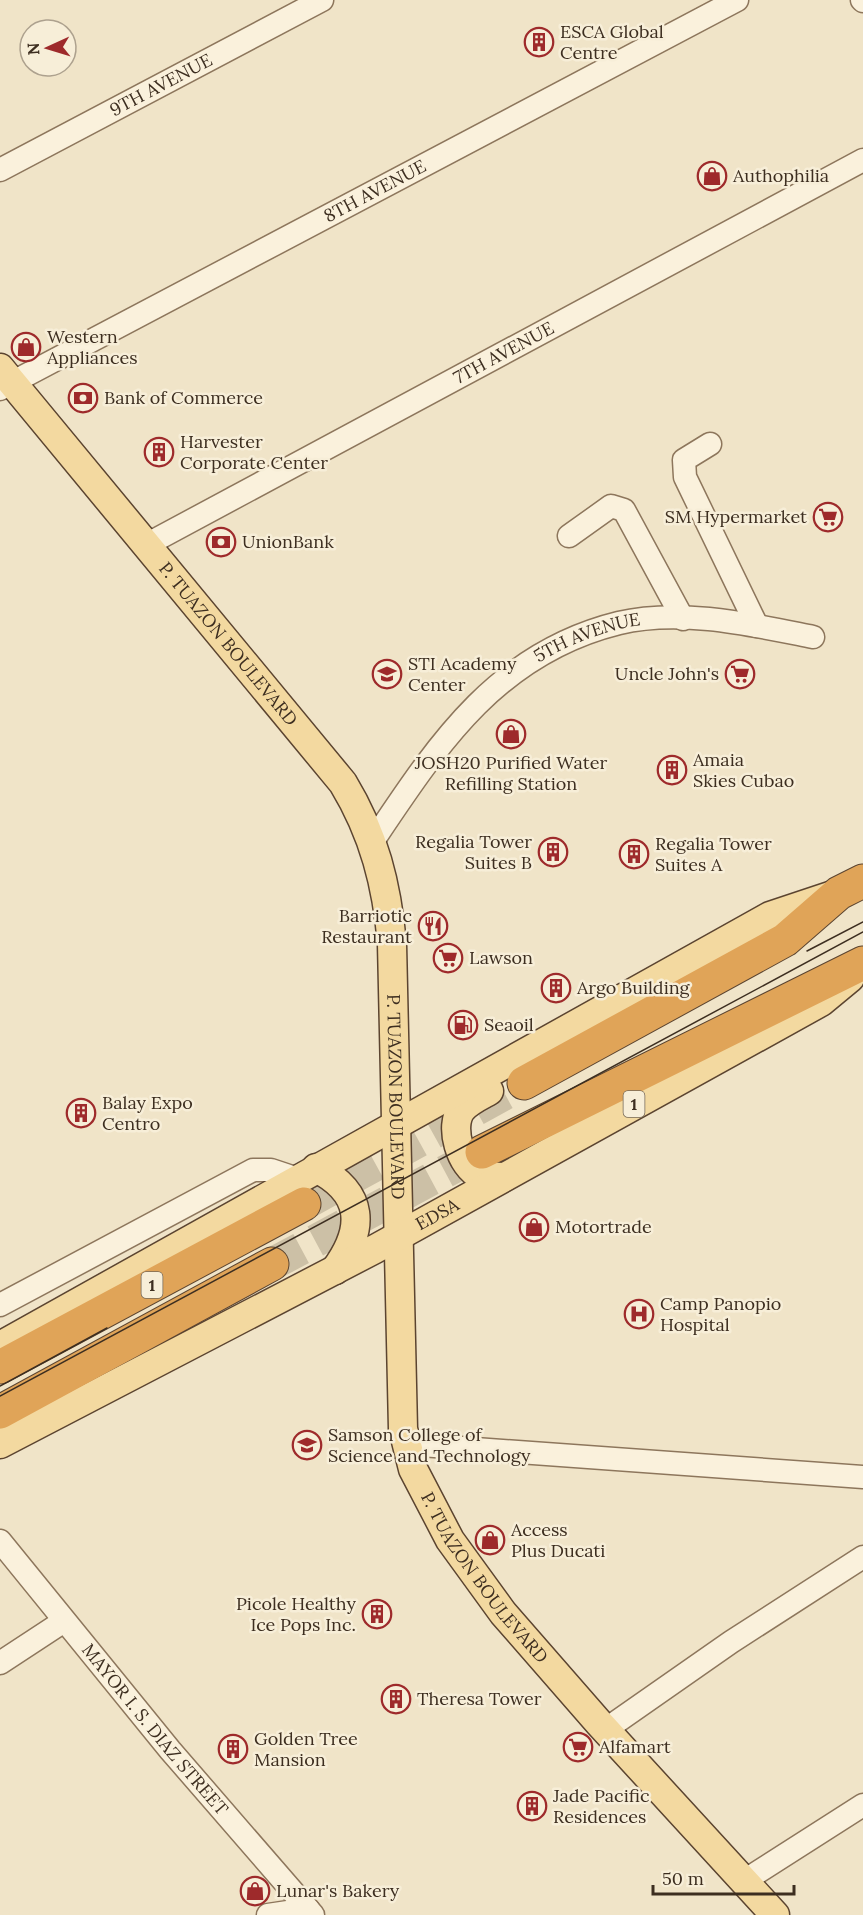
<svg xmlns="http://www.w3.org/2000/svg" width="863" height="1915" font-family="Lora,serif">
<style>
.lines{fill:none;stroke-linecap:round;stroke-linejoin:round}
.highway-tunnel{stroke:#ccc0a6;stroke-width:33;stroke-dasharray:33 16;stroke-linecap:butt}
.minor-casing{stroke:#8d765c;stroke-width:25}
.major-casing{stroke:#5b4430;stroke-width:31}
.highway-casing{stroke:#5b4430;stroke-width:35}
.minor{stroke:#faf1dc;stroke-width:22}
.major{stroke:#f3d9a0;stroke-width:28}
.highway{stroke:#e0a458;stroke-width:33}
.tram{stroke:#3d2e20;stroke-width:1.5}
.labels{text-anchor:middle;stroke-width:5;stroke-linejoin:round;paint-order:stroke}
.shield{fill:#f7eed8;stroke:#756857;stroke-width:1.5}
.shield-label{font-size:16px;font-weight:bold;fill:#3d2e20}
.poi-label{font-size:18px;fill:#3d2e20;stroke:#f7eed8;text-anchor:start}
.street-label{font-size:18px;fill:#3d2e20;stroke:#f7eed8}
</style>
<rect width="100%" height="100%" fill="#f0e4c8"/>
<g class="lines">
<g class="highway-tunnel">
<path d="M304,1204L524,1083"/>
<path d="M272,1264L482,1152"/>
</g>
<g class="minor-casing">
<g id="minor">
<path d="M862,0L863,1"/>
<path id="s1" d="M0,170L322,0"/>
<path id="s2" d="M0,389L737,0"/>
<path d="M710,444L684,460L685,477L757,626"/>
<path d="M569,536L611,506L624,510L683,619"/>
<path id="s3" d="M146,545L863,160"/>
<path id="s4" d="M373,841C438,744 497,653 619,623C681,608 753,625 813,637"/>
<path d="M0,1305L253,1170H271L298,1179"/>
<path d="M407,1444L863,1477"/>
<path id="s5" d="M0,1541L170,1750L313,1915"/>
<path d="M0,1663L64,1621"/>
<path d="M605,1730L731,1642L863,1557"/>
<path d="M744,1881L863,1805"/>
<path d="M268,1915L308,1909"/>
</g>
</g>
<g class="major-casing">
<g id="major">
<path id="s6" d="M0,368L343,783C374,834 387,885 392,944L403,1429L413,1469L450,1540L503,1613L599,1723L775,1915"/>
<path d="M489,1091C480,1096 469,1101 462,1109C448,1126 461,1167 480,1175C487,1177 496,1177 504,1177"/>
<path d="M316,1168C365,1193 365,1229 335,1270"/>
<path d="M0,1346L770,916L836,894"/>
<path id="s7" d="M0,1444L375,1249L821,1002L850,978"/>
</g>
</g>
<g class="highway-casing">
<g id="highway">
<path d="M524,1083L785,940L839,893L863,881"/>
<path d="M482,1152L863,963"/>
<path d="M0,1367L304,1204"/>
<path d="M0,1412L272,1264"/>
</g>
</g>
<use href="#minor" class="minor"/>
<use href="#major" class="major"/>
<use href="#highway" class="highway"/>
<g class="tram">
<path d="M807,951L863,922"/>
<path d="M0,1386L107,1328"/>
<path d="M0,1396L863,932"/>
</g>
</g>
<defs>
<g id="building-ring" transform="scale(1.5)"><circle r="9.5" fill="#f7eed8" stroke="#9e2a2b" stroke-width="1.5"/><path d="M-4-6H4V6H1V3H-1V6H-4ZM-2.5-4.3h1.7v1.8h-1.7ZM.8-4.3h1.7v1.8H.8ZM-2.5-1h1.7V.8h-1.7ZM.8-1h1.7V.8H.8Z" fill="#9e2a2b"/></g>
<g id="shop-ring" transform="scale(1.5)"><circle r="9.5" fill="#f7eed8" stroke="#9e2a2b" stroke-width="1.5"/><path d="M-5-2.5h2.3a2.7 3.5 0 0 1 5.4 0H5L5.5 6h-11ZM-1.5-2.5h3a1.5 2.3 0 0 0-3 0Z" fill="#9e2a2b"/></g>
<g id="bank-ring" transform="scale(1.5)"><circle r="9.5" fill="#f7eed8" stroke="#9e2a2b" stroke-width="1.5"/><path d="M-6-4H6V4H-6ZM0-2.3a2.3 2.3 0 1 0 0 4.6a2.3 2.3 0 1 0 0-4.6Z" fill="#9e2a2b"/></g>
<g id="supermarket-ring" transform="scale(1.5)"><circle r="9.5" fill="#f7eed8" stroke="#9e2a2b" stroke-width="1.5"/><path d="M-6-5.5h2.5l.6 2H6L4.5 2H-2.5L-4.4-4H-6ZM-1.5 3.2a1.3 1.3 0 1 0 .1 0ZM3 3.2a1.3 1.3 0 1 0 .1 0Z" fill="#9e2a2b"/></g>
<g id="university-ring" transform="scale(1.5)"><circle r="9.5" fill="#f7eed8" stroke="#9e2a2b" stroke-width="1.5"/><path d="M0-5L7-2L0 1L-7-2ZM-4 1L0 2.5L4 1V4Q0 6-4 4Z" fill="#9e2a2b"/></g>
<g id="restaurant-ring" transform="scale(1.5)"><circle r="9.5" fill="#f7eed8" stroke="#9e2a2b" stroke-width="1.5"/><path d="M-5-6h1v4h1v-4h1v4h1v-4h1v5L-1.5 .5V6h-2V.5L-5-1ZM5-6V6H3V1.5H1.5Q1.5-4 5-6Z" fill="#9e2a2b"/></g>
<g id="fuel-ring" transform="scale(1.5)"><circle r="9.5" fill="#f7eed8" stroke="#9e2a2b" stroke-width="1.5"/><path d="M-5.5-6h7V0h2V4h1.3V-2.5L3-4.5l.8-.8L6-3V5H2.5V1h-1V6h-7ZM-4.2-4.7v3.2H.2V-4.7Z" fill="#9e2a2b"/></g>
<g id="hospital-ring" transform="scale(1.5)"><circle r="9.5" fill="#f7eed8" stroke="#9e2a2b" stroke-width="1.5"/><path d="M-5-5h3v3.5h4V-5h3V5h-3V1.5h-4V5h-3Z" fill="#9e2a2b"/></g>
</defs>
<g fill-rule="evenodd">
<use href="#building-ring" x="539" y="42"/>
<use href="#shop-ring" x="712" y="176"/>
<use href="#shop-ring" x="26" y="347"/>
<use href="#bank-ring" x="83" y="398"/>
<use href="#building-ring" x="159" y="452"/>
<use href="#supermarket-ring" x="828" y="517"/>
<use href="#bank-ring" x="221" y="542"/>
<use href="#university-ring" x="387" y="674"/>
<use href="#supermarket-ring" x="740" y="674"/>
<use href="#shop-ring" x="511" y="734"/>
<use href="#building-ring" x="672" y="770"/>
<use href="#building-ring" x="553" y="852"/>
<use href="#building-ring" x="634" y="854"/>
<use href="#restaurant-ring" x="433" y="926"/>
<use href="#supermarket-ring" x="448" y="958"/>
<use href="#building-ring" x="556" y="988"/>
<use href="#fuel-ring" x="463" y="1025"/>
<use href="#building-ring" x="81" y="1113"/>
<use href="#shop-ring" x="534" y="1227"/>
<use href="#hospital-ring" x="639" y="1314"/>
<use href="#university-ring" x="307" y="1445"/>
<use href="#shop-ring" x="490" y="1540"/>
<use href="#building-ring" x="377" y="1614"/>
<use href="#building-ring" x="396" y="1699"/>
<use href="#supermarket-ring" x="578" y="1747"/>
<use href="#building-ring" x="233" y="1749"/>
<use href="#building-ring" x="532" y="1806"/>
<use href="#shop-ring" x="255" y="1891"/>
</g>
<g class="labels">
<g class="shield">
<rect x="623.5" y="1091" width="21" height="26" rx="4.5"/>
<rect x="141.5" y="1272" width="21" height="26" rx="4.5"/>
</g>
<g class="shield-label">
<text x="634" y="1110">1</text>
<text x="152" y="1291">1</text>
</g>
<g class="poi-label">
<text x="560" y="38">ESCA Global<tspan x="560" dy="21">Centre</tspan></text>
<text x="733" y="182">Authophilia</text>
<text x="47" y="343">Western<tspan x="47" dy="21">Appliances</tspan></text>
<text x="104" y="404">Bank of Commerce</text>
<text x="180" y="448">Harvester<tspan x="180" dy="21">Corporate Center</tspan></text>
<text x="807" y="523" text-anchor="end">SM Hypermarket</text>
<text x="242" y="548">UnionBank</text>
<text x="408" y="670">STI Academy<tspan x="408" dy="21">Center</tspan></text>
<text x="719" y="680" text-anchor="end">Uncle John's</text>
<text x="693" y="766">Amaia<tspan x="693" dy="21">Skies Cubao</tspan></text>
<text x="511" y="769" text-anchor="middle">JOSH20 Purified Water<tspan x="511" dy="21">Refilling Station</tspan></text>
<text x="532" y="848" text-anchor="end">Regalia Tower<tspan x="532" dy="21">Suites B</tspan></text>
<text x="655" y="850">Regalia Tower<tspan x="655" dy="21">Suites A</tspan></text>
<text x="412" y="922" text-anchor="end">Barriotic<tspan x="412" dy="21">Restaurant</tspan></text>
<text x="469" y="964">Lawson</text>
<text x="577" y="994">Argo Building</text>
<text x="484" y="1031">Seaoil</text>
<text x="102" y="1109">Balay Expo<tspan x="102" dy="21">Centro</tspan></text>
<text x="555" y="1233">Motortrade</text>
<text x="660" y="1310">Camp Panopio<tspan x="660" dy="21">Hospital</tspan></text>
<text x="328" y="1441">Samson College of<tspan x="328" dy="21">Science and Technology</tspan></text>
<text x="511" y="1536">Access<tspan x="511" dy="21">Plus Ducati</tspan></text>
<text x="356" y="1610" text-anchor="end">Picole Healthy<tspan x="356" dy="21">Ice Pops Inc.</tspan></text>
<text x="417" y="1705">Theresa Tower</text>
<text x="254" y="1745">Golden Tree<tspan x="254" dy="21">Mansion</tspan></text>
<text x="599" y="1753">Alfamart</text>
<text x="553" y="1802">Jade Pacific<tspan x="553" dy="21">Residences</tspan></text>
<text x="276" y="1897">Lunar's Bakery</text>
</g>
<g class="street-label">
<text dy="6" stroke="none"><textPath href="#s1" startOffset="182">9TH AVENUE</textPath></text>
<text dy="6" stroke="none"><textPath href="#s2" startOffset="424">8TH AVENUE</textPath></text>
<text dy="6" stroke="none"><textPath href="#s3" startOffset="406">7TH AVENUE</textPath></text>
<text dy="6" stroke="none"><textPath href="#s4" startOffset="303">5TH AVENUE</textPath></text>
<text dy="6" stroke="none"><textPath href="#s6" startOffset="358">P. TUAZON BOULEVARD</textPath></text>
<text dy="6" stroke="none"><textPath href="#s6" startOffset="861">P. TUAZON BOULEVARD</textPath></text>
<text dy="6" stroke="none"><textPath href="#s7" startOffset="494">EDSA</textPath></text>
<text dy="6" stroke="none"><textPath href="#s6" startOffset="1365">P. TUAZON BOULEVARD</textPath></text>
<text dy="6" stroke="none"><textPath href="#s5" startOffset="244">MAYOR I. S. DIAZ STREET</textPath></text>
</g>
</g>
<g transform="translate(48 48) rotate(266)"><circle r="28" fill="#f7eed8" stroke="#ada18e" stroke-width="1.5"/>
<path d="M0-4.5L10 22L0 15L-10 22Z" fill="#9e2a2b"/>
<text y="-9" font-size="16" font-weight="bold" text-anchor="middle" fill="#3d2e20">N</text>
</g>
<path d="M653 1885v9h141v-9" fill="none" stroke="#3d2e20" stroke-width="3"/>
<text x="662" y="1885" font-size="18" fill="#3d2e20" stroke="#f7eed8" stroke-width="4.5" paint-order="stroke">50 m</text>
</svg>
